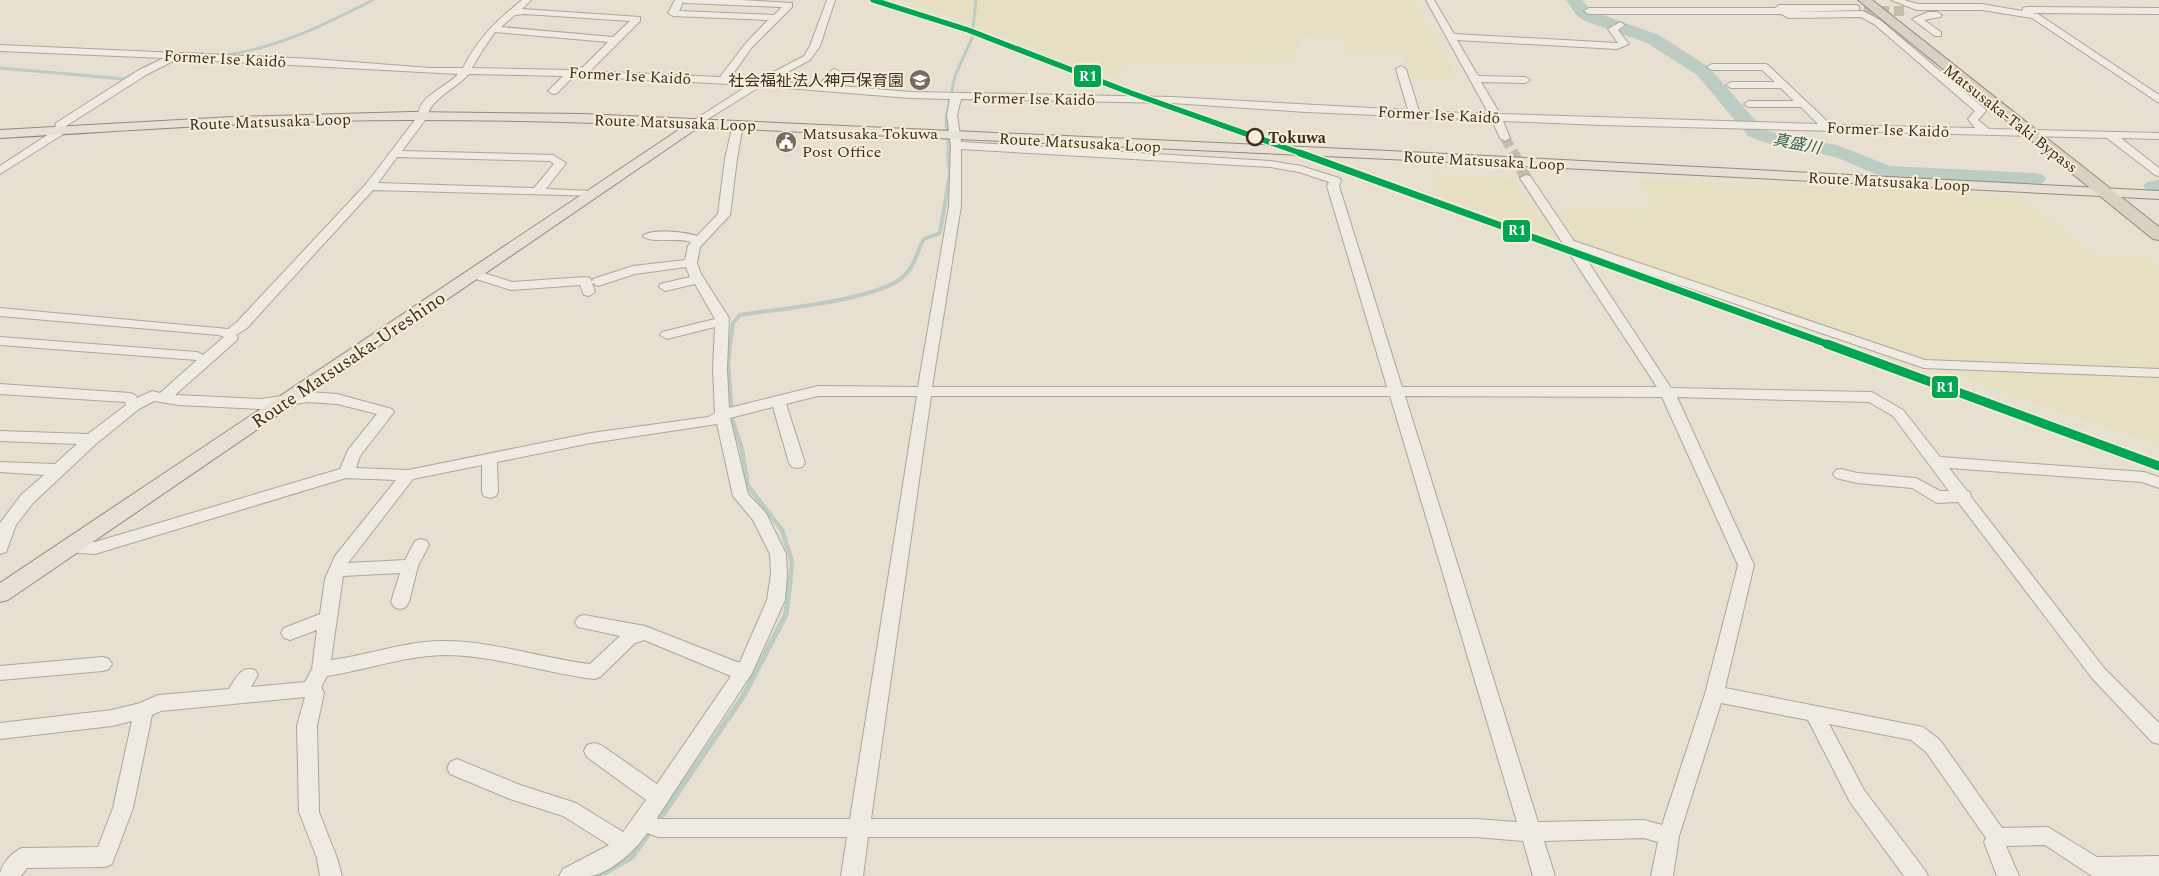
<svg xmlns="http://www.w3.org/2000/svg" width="2159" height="876" font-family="Spectral,'Noto Sans JP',serif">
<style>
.farmland{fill:#e6dfc2}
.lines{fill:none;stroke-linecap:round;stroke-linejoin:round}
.stream-far3{stroke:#bcccc2;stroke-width:3}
.stream-far2{stroke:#bcccc2;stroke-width:4}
.stream-far1{stroke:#bcccc2;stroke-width:4.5}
.stream{stroke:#bcccc2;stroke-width:5.5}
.river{fill:#bcccc2;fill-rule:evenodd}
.minor-tunnel-far1{stroke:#c5bcae;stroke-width:10;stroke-dasharray:10 5;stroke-linecap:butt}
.minor-tunnel{stroke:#c5bcae;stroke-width:12;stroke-dasharray:12 6;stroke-linecap:butt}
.minor-casing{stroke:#ada599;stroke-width:2}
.major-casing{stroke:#928b80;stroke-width:2}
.highway-casing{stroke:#928b80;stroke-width:2}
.minor{fill:#efebe3;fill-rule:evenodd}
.major{fill:#e6e1d4;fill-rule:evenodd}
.highway{fill:#dad1c2;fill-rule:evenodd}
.rail-1-far2-casing{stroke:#f7eed8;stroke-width:8}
.rail-1-far1-casing{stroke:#f7eed8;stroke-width:10}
.rail-1-casing{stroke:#f7eed8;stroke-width:12}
.rail-1-far2{stroke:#00a651;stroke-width:5.5}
.rail-1-far1{stroke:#00a651;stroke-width:7}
.rail-1{stroke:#00a651;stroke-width:9}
.stop-dot{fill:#f7eed8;stroke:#3d2e20;stroke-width:2.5}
.labels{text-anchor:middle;stroke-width:4;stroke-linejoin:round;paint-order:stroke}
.far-street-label{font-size:16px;fill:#3d2e20;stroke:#f7eed8}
.far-poi-label{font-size:16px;fill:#3d2e20;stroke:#f7eed8;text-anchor:end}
.far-stop-label{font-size:16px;font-weight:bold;fill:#3d2e20;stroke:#f7eed8;text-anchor:start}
.far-water-label{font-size:16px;font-style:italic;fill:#2f5d5a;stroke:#f7eed8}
.street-label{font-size:19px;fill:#3d2e20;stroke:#f7eed8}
.line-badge{stroke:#f7eed8;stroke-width:2}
.badge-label{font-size:14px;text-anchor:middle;font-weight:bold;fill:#fff}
</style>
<rect width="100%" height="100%" fill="#e7e0d1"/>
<g class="farmland">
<path d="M899,0H1415L1457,78L1412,81L1403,55L1344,56L1346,42L1301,36L1294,62L1123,66L1121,81L941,13Z"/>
<path d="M1429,173L1511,179L1559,241L1441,195Z"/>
<path d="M1636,179L2020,196L2093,254H2146L2159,265V446L1580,244L1560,213L1566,208L1654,209Z"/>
</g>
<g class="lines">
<g class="stream-far3">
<path d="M178,54C196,52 214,57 232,54C282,46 328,23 373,0"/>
<path d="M0,68L124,79L152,64"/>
<path d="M949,154L946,119L955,76L972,38L976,0"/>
</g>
<path class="stream-far2" d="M730,345L733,323L740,315C777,309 880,300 904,276C915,266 917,251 924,239L940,233L950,174L948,153"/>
<path class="stream-far1" d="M730,344L728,364L732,418L742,450L748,486L782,530L792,562L790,582"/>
<g class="stream">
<path d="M657,823L744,695L786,614L790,581"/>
<path d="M599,876L632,857L652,829"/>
</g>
<g class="river">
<path d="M1566,0H1582L1589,8L1597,13L1659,35L1709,67L1762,128L1771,132L1837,145L1890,166L2036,173L2043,175L2046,179L2043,183L2036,185L1889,178C1867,173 1849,160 1827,155C1800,148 1774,148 1748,136L1697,75L1647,43L1585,21L1577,16Z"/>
<path d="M2159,180V192L2147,190L2143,186L2147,182Z"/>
</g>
<g class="minor-tunnel-far1">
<path d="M1864,11H1907"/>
<path d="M1505,138L1514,154"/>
</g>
<path class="minor-tunnel" d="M1513,153L1526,178"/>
<g class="minor-casing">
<g id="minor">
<path d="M522,0H531L522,9L640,17V21L590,71L720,77L746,43L768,20L673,16L668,13L675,0H741L792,3V7L752,47L730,78L758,80L804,56L810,46L827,0H835L820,46L810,60L771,81L819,85L832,70L835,69L840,72L829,85L910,92L1172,97L1408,110L1396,69L1401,66L1406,69L1419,111L1489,114L1426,0H1434L1454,34L1617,43H1618L1608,29L1620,22L1625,25L1618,30L1629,44L1617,49L1457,40L1478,76L1525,77L1530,80L1525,83L1481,82L1500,114L1818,124L1801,107H1749L1744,104L1749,101H1794L1781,88H1731L1726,85L1731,82H1775L1762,70H1712L1707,67L1712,64H1765L1768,65L1831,125L1975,128L1968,119L1975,111L1874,24L1861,17L1789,18L1781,14H1589L1584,11L1589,8H1775L1779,5H1856L1859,6V10L1791,12L1863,11L1880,20L1985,109L1986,111L1978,120L1989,129L2159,133V139L2121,138L2159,168V176L2155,175L2107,138L1601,125L1503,121L1510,138L1505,141L1500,138L1492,120L1306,112L1172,103L961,99L957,115L961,142L1270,161L1301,166L1339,178L1341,180L1339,186L1402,387H1657L1520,178L1526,175L1530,176L1574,241L1925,360L2159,369V377L1924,368L1581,251L1671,388L1872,392L1903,410L1940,457L2144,472L2159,477V488L2142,482L1949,468L1967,491L1970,492L1971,497L2104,668L2159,723V744L2152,742L2092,678L1958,502L1937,503L1912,488L1857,483L1836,478L1833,474L1836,470L1841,469L1857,473L1916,478L1940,491H1949L1893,416L1869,402L1677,397L1754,565L1725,688L1923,727L1940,740L2002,828L2048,827L2097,857L2159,856V876H2092L2045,845L2006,846L2019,876H1997L1984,842L1986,838L1926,752L1911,740L1829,724L1864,790L1924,869L1928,876H1904L1850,802L1808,720L1721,703L1679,836L1673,876H1651L1658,842L1644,838L1544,841L1555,876H1533L1523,841L1476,837H868L863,876H841L847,837H658L647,833C636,850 612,872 591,876C581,876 569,876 559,876L563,869L609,845L563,816L510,799L450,774L447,768L450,762L457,759L520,785L576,803L623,832L646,800L587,757L584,751L587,745L594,743L601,745L657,784L731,676L644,640L635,643L600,677L594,679C544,673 494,655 443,655C404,656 366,670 327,676L321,687L324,693L317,726L319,812L337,858L342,876H320L317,858L299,812L297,726L305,697L161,711L152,715L133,808L112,864L105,867L27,868L21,876H0C0,865 12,852 22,848L98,847L113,808L132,721L112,726L0,739V723L112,710L140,703L158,695L229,689C236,678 241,665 255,670L258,675L251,687L305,682L312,669L317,630L290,640L284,638L281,633L284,628L320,614L325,579L335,556L396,480L346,478L95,554L64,552L62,548L64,544L95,542L340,469L348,450L377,414L337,404L308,402L261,409L179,405L154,401L139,409L97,443L33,503L16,525L6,552L0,554V523L21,495L44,475L0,472V462L55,464L77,444L0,441V431L88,434L126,405L125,402L0,394V384L130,393L135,395L137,398L152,391L160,393L197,360L0,345V337L197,352L203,355L224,337L219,335L0,316V308L228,329L237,322L366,184L418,116C418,96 447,87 458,74L177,59L146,75L66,126L65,133L0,174V166L55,130L56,123L139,70L164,58L0,51V45L313,59L430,68H463C479,37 495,22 522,0ZM683,2L685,3L782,7L774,15L679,11ZM525,14L630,21L613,37L501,27L515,15ZM495,32L608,42L583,67L571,70L472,68L482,51ZM469,74L563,76L548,91L553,94L557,93L574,76L749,85L691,122L690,124L691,126L695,127L761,86L910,98L950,99L947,115L951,145L949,206L918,387L818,386L729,408L727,369L729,318L701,274L697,263L700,247L730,215L737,159L743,124L738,121L733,124L725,159L718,214L697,236C686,232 651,228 643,236C651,244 678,237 691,242L688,246L685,260L633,266L593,279L592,282L590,278L585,277L512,282L474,270L468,274L470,277L511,290L580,285L584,295L589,296L595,292L592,283L598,286L635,274L686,267L690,277L660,284L659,287L665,291L695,284L715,319L662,332L660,335L667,339L715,327L713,369L715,413L708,417L591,433L408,470L356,468L360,456L394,412L392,409L337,394L308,392L261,399L175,395L236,341L238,338L236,335L247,328L373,190L598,196L600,194L594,191L546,189L566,163L553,155L402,151L428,116C428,101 459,86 469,74ZM961,149L1270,167L1299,172L1329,182L1327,186L1387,387H932L961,206ZM397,157L550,161L554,164L534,188L378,183ZM818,396H917L850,819H658L657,818L752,673L785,600L787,574L786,554L766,513L748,494L730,418L773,407L789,463L792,467L797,468L802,467L805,463L786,404ZM931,396H1390L1517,822L1476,819H871ZM1405,396L1662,397L1738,565L1705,694L1662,825L1644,820L1538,822ZM717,424L733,496L753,520L770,554L771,574L767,600L740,662H737L645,626L584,615L578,617L575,622L578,627L620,636L590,664C541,658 493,641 444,641C405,641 369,655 331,660L343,576L400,573L391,602L394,607L400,609L406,607L409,602L418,566L429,545L427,541L421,539L415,541L405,560L348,563L413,479L482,465V492L484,496L490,498L496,496L498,492L497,462L591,443Z"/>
<path d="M1891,0H1904L1918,4H1982L2022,11L2023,8L2026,7L2159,8V14L2032,13L2038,14L2159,95V103L2032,18L1982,10H1917Z"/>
<path d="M1928,12H1937L1942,15L1940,17L1924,20L1941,32V36H1935L1912,19Z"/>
<path d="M103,657L109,659L112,664L109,669L103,671L0,680V666Z"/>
</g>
</g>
<g class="major-casing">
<path id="major" d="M410,112L584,114L1389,151L2159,191V199L1389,159L699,127L8,600L0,602V583L683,127C592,122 502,120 411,120C274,120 137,130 0,138V130L233,117Z"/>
</g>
<g class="highway-casing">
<path id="highway" d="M1858,0H1872L2159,227V240L2153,239Z"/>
</g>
<use href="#minor" class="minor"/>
<use href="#major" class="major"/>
<use href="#highway" class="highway"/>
<g class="rail-1-far2-casing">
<path id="rail-1-far2" d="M873,0L968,30L1131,93L1303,154"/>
</g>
<g class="rail-1-far1-casing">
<path id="rail-1-far1" d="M1300,153L1830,345"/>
</g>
<g class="rail-1-casing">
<path id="rail-1" d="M1827,344L2159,466"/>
</g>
<use href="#rail-1-far2" class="rail-1-far2"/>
<use href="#rail-1-far1" class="rail-1-far1"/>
<use href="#rail-1" class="rail-1"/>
</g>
<defs>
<g id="school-disc" transform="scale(1.125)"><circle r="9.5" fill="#786c5e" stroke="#f7eed8"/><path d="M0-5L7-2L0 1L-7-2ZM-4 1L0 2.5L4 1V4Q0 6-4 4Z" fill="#fff"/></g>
<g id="civic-disc" transform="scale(1.125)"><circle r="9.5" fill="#786c5e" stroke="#f7eed8"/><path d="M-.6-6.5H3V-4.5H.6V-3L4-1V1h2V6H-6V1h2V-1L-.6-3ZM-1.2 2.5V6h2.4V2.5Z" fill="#fff"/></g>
</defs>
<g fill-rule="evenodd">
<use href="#school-disc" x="920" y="80"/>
<use href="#civic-disc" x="786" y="142"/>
</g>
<circle class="stop-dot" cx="1255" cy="137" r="8"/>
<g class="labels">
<g class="far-street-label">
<text transform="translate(225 58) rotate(3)" y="6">Former Ise Kaidō</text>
<text transform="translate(630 75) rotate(3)" y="6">Former Ise Kaidō</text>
<text transform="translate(1034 98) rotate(1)" y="6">Former Ise Kaidō</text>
<text transform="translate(1439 114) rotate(3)" y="6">Former Ise Kaidō</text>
<text transform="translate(2011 118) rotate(38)" y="6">Matsusaka-Taki Bypass</text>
<text transform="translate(270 121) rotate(-2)" y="6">Route Matsusaka Loop</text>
<text transform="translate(675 122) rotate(2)" y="6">Route Matsusaka Loop</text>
<text transform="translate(1888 129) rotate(2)" y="6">Former Ise Kaidō</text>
<text transform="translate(1080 142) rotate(3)" y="6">Route Matsusaka Loop</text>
<text transform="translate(1484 160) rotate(3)" y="6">Route Matsusaka Loop</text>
<text transform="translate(1889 181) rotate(3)" y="6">Route Matsusaka Loop</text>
</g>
<g class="far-poi-label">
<text x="904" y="86">社会福祉法人神戸保育園</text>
<text x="802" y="139" text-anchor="start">Matsusaka Tokuwa<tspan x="802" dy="18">Post Office</tspan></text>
</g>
<g class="far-stop-label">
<text x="1268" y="143">Tokuwa</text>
</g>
<g class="far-water-label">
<text transform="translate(1797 143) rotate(11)" y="6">真盛川</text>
</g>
<g class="street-label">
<text transform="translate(348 359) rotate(-34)" y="7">Route Matsusaka-Ureshino</text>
</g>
</g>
<g class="line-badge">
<rect x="1073" y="64" width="29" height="24" rx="5" fill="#00a651"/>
<rect x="1502" y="219" width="29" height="24" rx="5" fill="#00a651"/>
<rect x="1931" y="375" width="28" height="24" rx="5" fill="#00a651"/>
</g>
<g class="badge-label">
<text x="1088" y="81">R1</text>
<text x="1517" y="235">R1</text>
<text x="1945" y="392">R1</text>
</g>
</svg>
